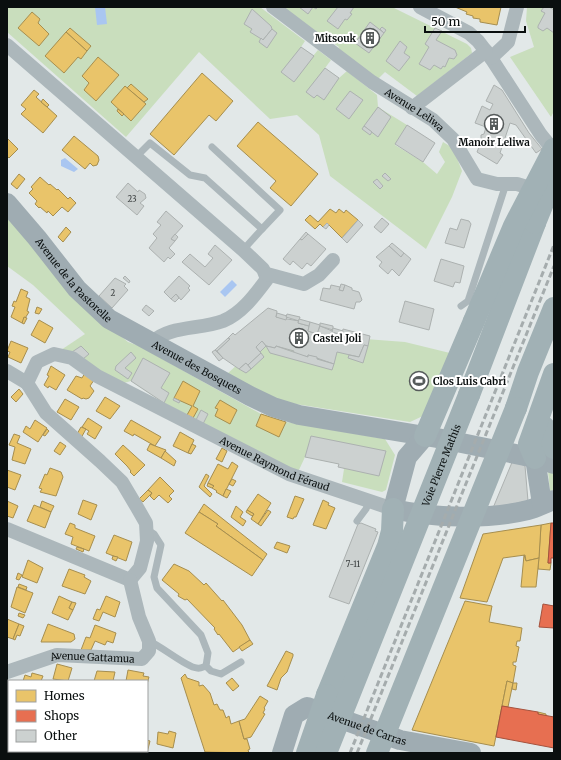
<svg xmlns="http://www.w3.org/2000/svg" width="561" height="760" font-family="Merriweather,serif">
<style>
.green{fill:#c9debd}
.water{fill:#a9c6f1}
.homes{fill:#e9c46a;stroke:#a68e4f}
.shops{fill:#e76f51;stroke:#a5523d}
.building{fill:#ccd1d0;stroke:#acb1b0}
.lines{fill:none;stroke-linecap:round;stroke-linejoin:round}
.lane{stroke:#acb7bb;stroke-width:7}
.street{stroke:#acb7bb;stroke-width:14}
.secondary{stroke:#9facb2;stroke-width:20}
.highway{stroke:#a1b1b5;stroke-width:22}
.rail{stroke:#a5acad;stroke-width:3;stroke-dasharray:6 3;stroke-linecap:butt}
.highway-bridge{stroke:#a1b1b5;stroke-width:22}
.labels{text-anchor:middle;stroke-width:4;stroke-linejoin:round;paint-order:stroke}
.number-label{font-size:8px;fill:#3c4040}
.poi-label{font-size:10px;font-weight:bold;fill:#0a0f0f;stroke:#fff;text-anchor:start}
.street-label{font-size:10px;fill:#0a0f0f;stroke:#fff}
</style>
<rect width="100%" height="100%" fill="#e2e8e8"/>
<g class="green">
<path d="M7,7H260L305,41L301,47L313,56L318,50L331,60L325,68L339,78L347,71L377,95L378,107L407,125L395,145L423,162L437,174L445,162L439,152L443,142L453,148L462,171L452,197L426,249L330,176L319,135L297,115L270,119L199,52L126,137L7,32Z"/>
<path d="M279,7H392L467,44L471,48L472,53L417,96L385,72L377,80L336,51L339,47Z"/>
<path d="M527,7H554V111L551,117L510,57L534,47L526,21Z"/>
<path d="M7,214L75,298L128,342L139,346L261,414L286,422L385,439L395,455L386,490L382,492L342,482L344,469L339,464L305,457L298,472L164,403L131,381L124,383L61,350L85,334L33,285L7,266Z"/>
<path d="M273,332L405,342L454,354L425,415L410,422L283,402L227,374Z"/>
<path d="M548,471L554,472V490L550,491Z"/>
<path d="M7,733L9,734V751H77L78,753H7Z"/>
</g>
<g class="water">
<path d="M95,7H105L107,24L97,25Z"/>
<path d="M65,158L78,169L74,172L61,166V160Z"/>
<path d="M232,280L237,285L225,297L220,292Z"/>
</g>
<g class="homes">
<path d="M455,7H501L497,25L480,22V19L473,18V16L466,14L467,12Z"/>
<path d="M32,12L40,19L38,23L49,34L39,46L18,28Z"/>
<path d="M70,28L91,46L87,51L66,32Z"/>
<path d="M66,32L87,51L81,59L78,57L64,73L45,56Z"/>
<path d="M98,57L119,75L96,101L84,90L89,83L82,76Z"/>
<path d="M202,73L233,101L216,121L209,115L174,155L150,134Z"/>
<path d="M131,84L148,99L144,102L127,88Z"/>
<path d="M125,86L146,104L131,121L111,102Z"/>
<path d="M34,90L39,94L36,97L57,116L43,133L21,114L26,109L21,105Z"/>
<path d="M43,99L49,105L47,107L41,102Z"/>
<path d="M118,109L124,114L122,116L117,111Z"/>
<path d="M258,122L318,174L291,206L270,188L276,181L237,146Z"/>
<path d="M74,136L98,156L99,160L97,165L93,166L90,163L85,169L62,150Z"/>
<path d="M7,138L18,149L9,158L7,156Z"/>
<path d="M19,174L25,179L17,189L11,184Z"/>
<path d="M40,177L49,185L50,184L57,190L58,189L68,199L70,197L76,203L68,212L62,207L53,216L48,211L47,213L40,207L39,208L35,204L37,201L29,193L33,189L31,187Z"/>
<path d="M330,209L336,213L339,209L344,213L346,210L358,220L342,238L327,223L323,227L320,224L315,229L305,220L310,215L318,222Z"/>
<path d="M66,227L71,232L63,242L58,237Z"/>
<path d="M21,289L28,292L26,297L30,299L27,311L29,312L22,323L11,317L15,307L12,306L14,301L16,302Z"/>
<path d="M37,307L42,309L39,314L35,313Z"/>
<path d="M24,317L27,318L24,324L22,323Z"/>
<path d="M39,320L53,328L45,343L31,335Z"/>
<path d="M11,341L28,348L21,363L8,357L10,352L7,351Z"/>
<path d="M51,366L65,375L56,390L49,386L48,388L44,385L49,376L47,375Z"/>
<path d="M85,373L94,380L90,386L94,391L89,398L86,399L83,398L82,399L67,390L76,376L82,378Z"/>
<path d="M183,381L200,391L193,406L198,409L193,418L187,415L192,406L174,398Z"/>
<path d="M19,389L23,394L16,402L11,397Z"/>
<path d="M105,397L120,406L110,419L96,411Z"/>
<path d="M65,399L79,407L71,420L57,412Z"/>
<path d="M220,400L237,410L230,424L215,416L218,409L215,408Z"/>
<path d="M261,414L286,422L279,437L256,426Z"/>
<path d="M88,418L102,427L95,439L87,434L89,431L82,427Z"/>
<path d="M35,420L47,428L38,442L23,432L26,426L30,429Z"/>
<path d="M131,420L161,437L155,446L134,434L133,436L124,431Z"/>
<path d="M81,427L86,429L81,438L77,434Z"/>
<path d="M47,429L49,431L45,436L43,435Z"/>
<path d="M180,432L194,440L188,453L173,446Z"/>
<path d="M14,434L20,436L17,443L31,449L25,464L12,460L15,447L9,445Z"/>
<path d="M60,442L66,446L60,455L54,451Z"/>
<path d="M150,444L166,450L161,458L147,450Z"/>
<path d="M192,444L196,446L191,454L188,453Z"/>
<path d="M123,445L145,465L134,476L130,472L131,471L127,466L115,454Z"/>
<path d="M222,448L227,451L222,462L216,459Z"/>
<path d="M165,451L176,461L174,466L161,458Z"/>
<path d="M232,462L238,466L223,496L216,492L217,491L212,488L214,486L208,483L218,464L228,469Z"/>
<path d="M50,468L61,472L63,477L56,496L40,492L42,489L39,488L45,474L47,475Z"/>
<path d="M7,470L21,475L15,490L7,487Z"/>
<path d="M206,474L209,476L204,486L212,494L210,497L199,487Z"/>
<path d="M160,477L174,491L169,496L172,499L168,503L159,495L154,500L150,496L152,493L148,490Z"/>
<path d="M232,479L236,481L233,486L229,484Z"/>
<path d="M208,483L214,486L212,488L207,486Z"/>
<path d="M226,489L231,491L227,498L223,496Z"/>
<path d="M148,490L152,493L143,502L139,499Z"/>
<path d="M258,494L271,503L258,524L251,519L254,514L247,510Z"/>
<path d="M295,496L304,499L296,517H294L293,519L287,517Z"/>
<path d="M83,500L97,505L91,520L78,514Z"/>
<path d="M323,500L329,503L328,505L335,508L326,529L313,525Z"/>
<path d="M7,501L18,506L13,518L7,516Z"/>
<path d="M42,501L54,506L51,512L40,507Z"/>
<path d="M204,504L267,554L263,560L216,526L218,524L199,512Z"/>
<path d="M34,505L51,512L45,528L27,521Z"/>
<path d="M236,506L243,512L240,517L246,521L243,526L231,517Z"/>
<path d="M247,510L254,514L252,516L246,512Z"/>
<path d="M268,510L271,512L261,526L258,524Z"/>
<path d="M199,512L218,524L216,526L263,560L252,576L185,533Z"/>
<path d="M70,523L75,525V528L95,536L89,551L71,544L73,537L65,534Z"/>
<path d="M551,523L548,563H551L550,570L538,569L541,525Z"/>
<path d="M541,525L539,558L526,561L525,555L503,558L487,602L460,598L483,534Z"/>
<path d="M114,535L132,542L126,561L106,553Z"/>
<path d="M277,542L290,546L287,553L274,548Z"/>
<path d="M77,547L84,549L83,552L76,549Z"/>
<path d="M524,555L526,561L539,558L536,587H521Z"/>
<path d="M113,556L118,557L116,561L112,559Z"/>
<path d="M28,560L43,568L37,583L22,577Z"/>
<path d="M174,564L189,571L204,585L206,583L222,601L223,600L242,625L250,640L233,652L219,634L218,635L214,629L215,628L187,599L185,600L178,596L179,594L162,580Z"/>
<path d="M69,569L85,575L84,577L91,581L85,594L62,586Z"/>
<path d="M18,573L22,575L19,580L16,579Z"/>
<path d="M19,584L27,587L26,590L18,587Z"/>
<path d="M17,587L33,593L25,613L11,607Z"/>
<path d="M59,596L72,602L69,608L73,610L68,620L52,613Z"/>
<path d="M106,596L120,602L115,617L103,612L99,621L93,619L97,609L100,610Z"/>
<path d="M465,601L492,606L489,622L522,628L520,641H517L516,646L519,647L516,662H513V665L516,666L513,683L507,681L494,746L412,730Z"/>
<path d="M72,602L76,603L73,610L69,608Z"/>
<path d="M19,613L25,615L23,618L18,616Z"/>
<path d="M7,619L19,624L13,639L7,637Z"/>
<path d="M19,624L24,626L20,636L17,635L15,640L13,639Z"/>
<path d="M48,624L74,634L75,639L71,642H41Z"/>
<path d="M95,625L116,633L113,643L107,641L105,645L95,641L91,650H81L86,637L90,638Z"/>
<path d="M250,640L253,644L242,651L239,647Z"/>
<path d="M286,651L293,654V656L287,672L281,678L277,690L267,686Z"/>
<path d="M57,664L72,668L68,681L53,679Z"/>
<path d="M128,670L144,673L143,676L149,677L147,684V681H126Z"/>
<path d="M97,671L115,672L113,681H94Z"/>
<path d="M32,673L43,676L41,681H23L25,675L31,677Z"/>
<path d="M185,674L187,678L199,682V686L203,685L210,693L214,705L217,704L220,710H223L226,718L229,716L231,724L239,721L244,739H247L250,749L248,750L249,753L205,752L181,678Z"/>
<path d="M232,678L239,686L233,691L226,683Z"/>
<path d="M507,681L513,683L508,707L502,706Z"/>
<path d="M513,683H517L516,690L512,689Z"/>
<path d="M260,696L268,701L264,708L265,709L263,713L265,714L251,737L244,739L239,721L245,719Z"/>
<path d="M538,712L546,714V716L538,714Z"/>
<path d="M169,731L176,733L173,748L157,744L158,732L168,734Z"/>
<path d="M147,740L150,741L147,753H144L142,751H147Z"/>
</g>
<g class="shops">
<path d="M551,523H554V558H551V563H548Z"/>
<path d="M543,604L554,606V628L539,627Z"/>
<path d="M502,706L538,712V714L554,717V748L496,737Z"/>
</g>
<g class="building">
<path d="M299,7H318L316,9L313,7L308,14Z"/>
<path d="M338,7H354L350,13L352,14L347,20L345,19L338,29L327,21Z"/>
<path d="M544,7H549L554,10V33L547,28L543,31L538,28V26L545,13L541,11Z"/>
<path d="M252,9L271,26L272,29L263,40L250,32L252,29L244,24Z"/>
<path d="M370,22L384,33L369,53L355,43Z"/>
<path d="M382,27L386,30L384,33L380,29Z"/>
<path d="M435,28L442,31L436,40L455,50L457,55L454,59L449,58L445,67L443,66L441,69L434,65L430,70L419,64L429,47L425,44Z"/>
<path d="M272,29L277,33L267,48L259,42L261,38L263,40Z"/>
<path d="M400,41L407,47L404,53L410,57L399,71L386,61Z"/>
<path d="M301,47L314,56L294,82L281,72Z"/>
<path d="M325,68L339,78L324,100L317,95L314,98L306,92Z"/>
<path d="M494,85L502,90L529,133L542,149L536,153L516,125L510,123L500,153L503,155L497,164L477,152L481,142L484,139L481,138V135L484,134L486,127L475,123L482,106L490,110L493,104L486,101Z"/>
<path d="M350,91L363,100L349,119L336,109Z"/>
<path d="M378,107L391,117L378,137L364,126Z"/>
<path d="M407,125L435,143L423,162L395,144Z"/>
<path d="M364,126L372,132L370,135L362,129Z"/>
<path d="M385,173L391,179L388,181L382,176Z"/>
<path d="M377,179L383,186L380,189L373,182Z"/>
<path d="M128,183L138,192L139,190L145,194L146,198L140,203L144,206L137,215L116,197Z"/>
<path d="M166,211L183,226L171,239L175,241L169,248L175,254L170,259L168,257L164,262L149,248L157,238L153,234L161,225L157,222Z"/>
<path d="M382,218L389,224L381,233L374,227Z"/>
<path d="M461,219L469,221L471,224L464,248L445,243L450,228L457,230Z"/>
<path d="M358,220L363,225L347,243L342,238Z"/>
<path d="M327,223L329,225L326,229L323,227Z"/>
<path d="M306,232L308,234L302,240L300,239Z"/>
<path d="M175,234L178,237L175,241L171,239Z"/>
<path d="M308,234L326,249L311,266L307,263L302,269L293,261L290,265L283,259L300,239L302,240Z"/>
<path d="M392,243L404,253L401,257L389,246Z"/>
<path d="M215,245L232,260L209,285L182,262L190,254L205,267L213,258L208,254Z"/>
<path d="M389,246L401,257L404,253L411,259L399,276L392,269L388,274L379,266L382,262L376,257Z"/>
<path d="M441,259L464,266L460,283L455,282L453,287L434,281Z"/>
<path d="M125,276L130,281L129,283L123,278Z"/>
<path d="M179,276L190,286L188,288L190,290L181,300L176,294L171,299L164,292Z"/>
<path d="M115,278L126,284L124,286L128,290L112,308L99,296Z"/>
<path d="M341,284L345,285L343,291L339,290Z"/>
<path d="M331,285L340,287L339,290L343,291L345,285L352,288V290L359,292L362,300L360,302H356L354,309L320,300L323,288L330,289Z"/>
<path d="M176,294L179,298L175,302L171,299Z"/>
<path d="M405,301L434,309L429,330L399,322Z"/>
<path d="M146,305L154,311L149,316L142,310Z"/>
<path d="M268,308L277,311L276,317L299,321L298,323L309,326L308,331L317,334L320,326L342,335L343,329L370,336L368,346L364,345L359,357L337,352L334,364L308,355V357L293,353L294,351L276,346L275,348L266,346L262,341L256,347L261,353L248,365L246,363L239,369L223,358L217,351L230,339L228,338L233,333L235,335Z"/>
<path d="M277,313L287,316L286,320L276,317Z"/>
<path d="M287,314L300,317L299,321L286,317Z"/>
<path d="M299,319L310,322L309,326L298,323Z"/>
<path d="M310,322L320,325L317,334L308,331Z"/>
<path d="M320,323L333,326V330L320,326Z"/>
<path d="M333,328L343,331L342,335L332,332Z"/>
<path d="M228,338L230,339L217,351L215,350Z"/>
<path d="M262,341L266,346L260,352L256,347Z"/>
<path d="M364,345L368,346L363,363L348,358L349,355L359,357Z"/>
<path d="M81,346L89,354L83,359L72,352Z"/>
<path d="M266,346L275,348L276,346L308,357V355L317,357V359L334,364L332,370L270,353Z"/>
<path d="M215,350L223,358L219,361L212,352Z"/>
<path d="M131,352L136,358L125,368L132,373L128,379L115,370L116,366Z"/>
<path d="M261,353L264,357L251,369L248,365Z"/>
<path d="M143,358L170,373L161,388L169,393L164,403L131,381Z"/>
<path d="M246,363L251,369L246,373L239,369Z"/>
<path d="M174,398L180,401L179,403L173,400Z"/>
<path d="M201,410L208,414L203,424L196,420Z"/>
<path d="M311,436L386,451L379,476L338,467L339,464L305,457Z"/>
<path d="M513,460L525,466L528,501L493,508Z"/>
<path d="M361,523L376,529L375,531L378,532L349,604L329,597L358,524Z"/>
</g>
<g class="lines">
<g class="lane">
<path d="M136,157L150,143L190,175L205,178L262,229L280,210L212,147"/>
<path d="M243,250L262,229"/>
<path d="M461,306L468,301L506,184"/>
<path d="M357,521L366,509L369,501"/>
<path d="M146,529L154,534L161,545L154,577L157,588L201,635L208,653L206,666L211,671L221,674L241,662"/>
<path d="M149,641C161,646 188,668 197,668C200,669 203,667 206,666"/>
</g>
<g class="street">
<path id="s1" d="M273,7L372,82L433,120L453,139L477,179L497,184H517L540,191"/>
<path d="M420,7L469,33L478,41L491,58L541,135L554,151"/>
<path d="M7,45L243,250L263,269L267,279C255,295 242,313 223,321C199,330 170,325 151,343"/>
<path d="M491,58L508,42L517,7"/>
<path d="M412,108L486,51"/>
<path d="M267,274L304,284L319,275L333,260"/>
<path d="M7,371L27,383"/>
<path id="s2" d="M7,529L130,580L140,568L147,541L146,523L138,509L122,482L100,461L46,413L27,383L37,362L54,354L72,358L97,376L289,474L393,509"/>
<path id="s3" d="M7,672L57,655L142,659L149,651V641L139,617L130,580"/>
<path d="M7,706L9,708"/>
<path d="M115,751L118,753"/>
</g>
<g class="secondary">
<path id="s4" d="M7,203L37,238L77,289L109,319L250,396L273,407L299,415L437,438L535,458L554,464"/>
<path d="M425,436L407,457L393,509C433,518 487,520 528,510C537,508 545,503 554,500"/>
<path d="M535,458L542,504"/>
<path id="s5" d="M282,753L294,715L307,707L400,740L471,753"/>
</g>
<g class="highway">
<path d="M469,395L535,223"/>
<path d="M516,408L528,372L554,308"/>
<path d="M544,427L547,438L554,448"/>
<path d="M425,436L474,321"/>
<path d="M535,458L529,444L554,374"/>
<path d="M327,695L388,546L392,531L393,509"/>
</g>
<g class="rail">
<path d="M350,753L554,245"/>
<path d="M357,753L554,266"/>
</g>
<g class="highway-bridge">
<path d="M535,223L554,176"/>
<path d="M474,321L514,226L554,149"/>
<path d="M307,753L327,695"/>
<path id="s6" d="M326,753L469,395"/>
<path d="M377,753L516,408"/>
</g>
</g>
<defs>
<g id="building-ring" transform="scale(1)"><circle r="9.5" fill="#fff" stroke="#565b5b" stroke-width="1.5"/><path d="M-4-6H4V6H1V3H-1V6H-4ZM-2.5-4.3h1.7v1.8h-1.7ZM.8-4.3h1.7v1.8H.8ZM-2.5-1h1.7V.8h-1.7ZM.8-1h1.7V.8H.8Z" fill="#565b5b"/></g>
<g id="stadium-ring" transform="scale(1)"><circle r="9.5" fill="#fff" stroke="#565b5b" stroke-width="1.5"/><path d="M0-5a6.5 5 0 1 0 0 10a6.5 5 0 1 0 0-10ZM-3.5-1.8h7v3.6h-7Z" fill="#565b5b"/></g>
</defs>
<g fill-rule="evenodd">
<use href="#building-ring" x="370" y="38"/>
<use href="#building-ring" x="494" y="124"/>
<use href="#building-ring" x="299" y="338"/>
<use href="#stadium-ring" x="419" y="381"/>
</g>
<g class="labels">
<g class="number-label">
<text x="132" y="202">23</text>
<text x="113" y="296">2</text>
<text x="353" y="567">7-11</text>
</g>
<g class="poi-label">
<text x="356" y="42" text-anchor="end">Mitsouk</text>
<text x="494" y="146" text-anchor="middle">Manoir Leliwa</text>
<text x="313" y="342">Castel Joli</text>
<text x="433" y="385">Clos Luis Cabri</text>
</g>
<g class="street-label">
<text dy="4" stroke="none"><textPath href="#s1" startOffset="175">Avenue Leliwa</textPath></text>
<text dy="4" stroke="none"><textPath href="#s4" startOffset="102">Avenue de la Pastorelle</textPath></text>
<text dy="4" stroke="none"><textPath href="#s4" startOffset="255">Avenue des Bosquets</textPath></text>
<text dy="4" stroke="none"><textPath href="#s2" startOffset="670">Avenue Raymond Féraud</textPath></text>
<text dy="4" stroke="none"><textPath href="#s6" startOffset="310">Voie Pierre Mathis</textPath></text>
<text dy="4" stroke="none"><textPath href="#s3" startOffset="88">Avenue Gattamua</textPath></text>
<text dy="4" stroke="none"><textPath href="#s5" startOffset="119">Avenue de Carras</textPath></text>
</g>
</g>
<rect width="561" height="760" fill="none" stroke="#0a0f0f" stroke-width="16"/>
<rect x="8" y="680" width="140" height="72" fill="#ffffff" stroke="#9d9f9f"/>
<rect x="16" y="690" width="20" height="12" fill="#e9c46a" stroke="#9d9f9f"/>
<text x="44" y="700" font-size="12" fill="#0a0f0f">Homes</text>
<rect x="16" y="710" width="20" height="12" fill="#e76f51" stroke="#9d9f9f"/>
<text x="44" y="720" font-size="12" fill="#0a0f0f">Shops</text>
<rect x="16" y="730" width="20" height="12" fill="#ccd1d0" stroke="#9d9f9f"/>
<text x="44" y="740" font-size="12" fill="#0a0f0f">Other</text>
<path d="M425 26v6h100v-6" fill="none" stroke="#0a0f0f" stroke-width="2"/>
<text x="431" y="26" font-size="12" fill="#0a0f0f" stroke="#ffffff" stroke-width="3" paint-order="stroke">50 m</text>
</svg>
